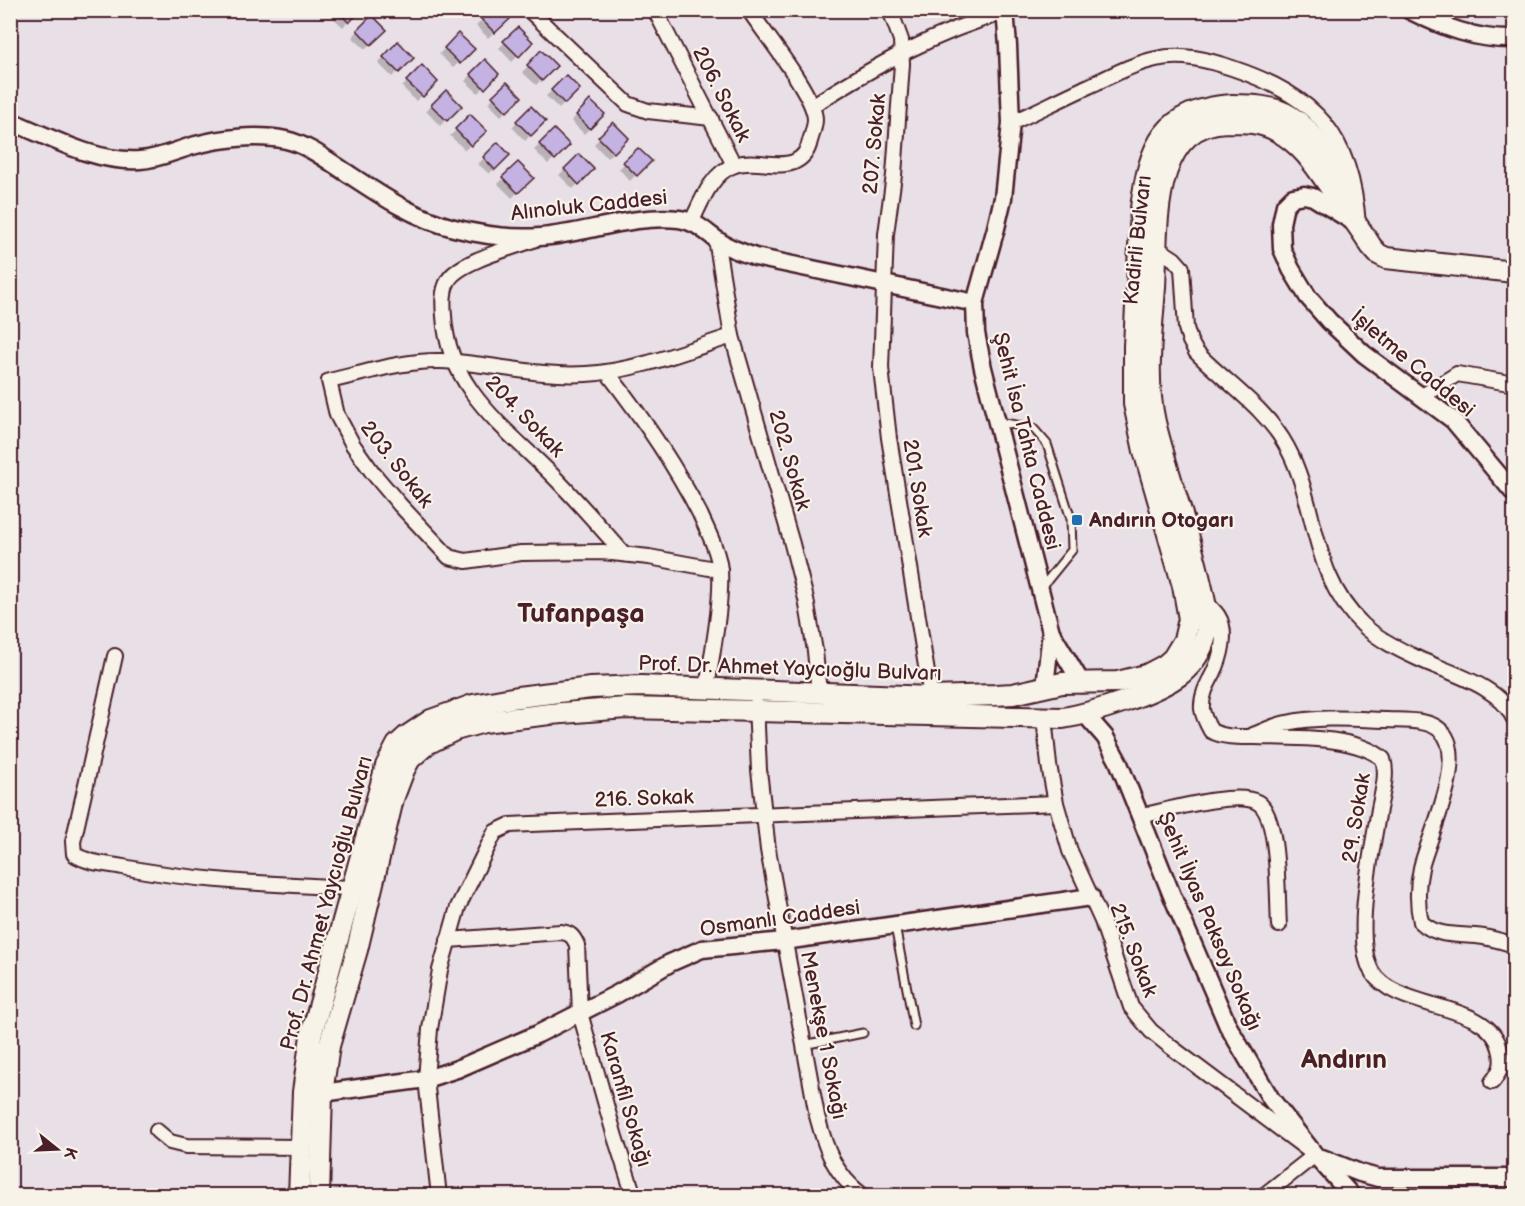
<svg xmlns="http://www.w3.org/2000/svg" width="1525" height="1206" font-family="'Balsamiq Sans',sans-serif">
<style>
.shadow{fill:#0003}
.building{fill:#c4b2e3;stroke:#4a1f2b;stroke-width:1.5}
.lines{fill:none;stroke-linecap:round;stroke-linejoin:round}
.service-casing{stroke:#4a1f2b;stroke-width:11}
.minor-casing{stroke:#4a1f2b;stroke-width:18}
.tertiary-casing{stroke:#4a1f2b;stroke-width:21}
.secondary-casing{stroke:#4a1f2b;stroke-width:24}
.service{stroke:#f7f3e8;stroke-width:7}
.minor{stroke:#f7f3e8;stroke-width:14}
.tertiary{stroke:#f7f3e8;stroke-width:16}
.secondary{stroke:#f7f3e8;stroke-width:20}
.poi-dot{fill:#1f6fb2;stroke:#f7f3e8;stroke-width:2}
.labels{text-anchor:middle;stroke-width:4.5;stroke-linejoin:round;paint-order:stroke}
.street-label{font-size:21px;fill:#4a1f2b;stroke:#f7f3e8}
.poi-label{font-size:21px;font-weight:bold;fill:#4a1f2b;stroke:#f7f3e8;text-anchor:start}
.district-label{font-size:27px;font-weight:bold;fill:#4a1f2b;stroke:#f7f3e8}
</style>
<rect width="100%" height="100%" fill="#e8e0e6"/>
<filter id="ink" filterUnits="userSpaceOnUse"><feTurbulence type="fractalNoise" baseFrequency=".0167" numOctaves="2"/><feDisplacementMap in="SourceGraphic" scale="12" xChannelSelector="R" yChannelSelector="G"/><feConvolveMatrix kernelMatrix="1 2 1 2 8 2 1 2 1" color-interpolation-filters="sRGB"/></filter>
<g filter="url(#ink)">
<g class="shadow">
<path d="M334,10H359L343,27L330,15Z"/>
<path d="M492,10L508,19L488,38L476,26Z"/>
<path d="M372,17L384,30L365,49L352,37Z"/>
<path d="M518,29L531,42L512,62L499,48Z"/>
<path d="M458,35L473,49L453,68L439,54Z"/>
<path d="M398,43L412,58L392,77L378,63Z"/>
<path d="M541,53L555,66L536,85L522,72Z"/>
<path d="M485,61L497,74L478,93L465,81Z"/>
<path d="M422,67L436,82L416,101L402,87Z"/>
<path d="M566,77L578,89L559,109L546,96Z"/>
<path d="M507,84L520,97L501,116L488,103Z"/>
<path d="M446,92L460,106L440,126L426,111Z"/>
<path d="M590,102L603,114L584,134L571,121Z"/>
<path d="M531,108L544,121L525,141L512,127Z"/>
<path d="M470,116L485,131L465,150L450,136Z"/>
<path d="M613,125L627,138L607,158L594,144Z"/>
<path d="M554,131L568,145L548,164L534,150Z"/>
<path d="M498,144L508,155L489,174L478,164Z"/>
<path d="M638,150L649,161L630,181L619,169Z"/>
<path d="M579,156L592,169L573,189L559,175Z"/>
<path d="M518,164L532,178L512,198L498,184Z"/>
</g>
<g class="building">
<path d="M337,10H361L349,23Z"/>
<path d="M489,10H502L510,19L495,33L481,19Z"/>
<path d="M372,15L387,30L371,45L357,30Z"/>
<path d="M518,27L533,42L519,57L503,41Z"/>
<path d="M458,33L475,49L460,64L444,48Z"/>
<path d="M398,41L414,58L399,73L383,57Z"/>
<path d="M541,50L557,66L542,81L527,65Z"/>
<path d="M485,59L499,74L485,89L470,74Z"/>
<path d="M422,65L438,82L423,97L406,81Z"/>
<path d="M566,75L580,89L565,104L551,90Z"/>
<path d="M507,82L522,97L507,112L492,96Z"/>
<path d="M446,90L462,106L447,121L431,105Z"/>
<path d="M590,100L605,114L590,129L576,115Z"/>
<path d="M531,106L546,121L531,136L516,121Z"/>
<path d="M470,114L487,131L471,146L455,129Z"/>
<path d="M613,122L629,138L614,153L598,137Z"/>
<path d="M554,129L570,145L555,160L539,144Z"/>
<path d="M498,142L510,155L495,170L483,157Z"/>
<path d="M638,148L652,161L637,176L623,162Z"/>
<path d="M579,154L594,169L579,185L564,169Z"/>
<path d="M518,162L534,178L518,193L502,177Z"/>
</g>
<g class="lines">
<g class="service-casing">
<g id="service">
<path d="M999,422L1033,428L1047,444L1071,519L1072,550L1042,587"/>
<path d="M895,926L914,1026"/>
<path d="M803,1045L863,1033"/>
</g>
</g>
<g class="minor-casing">
<g id="minor">
<path d="M529,10L628,104L648,111L711,118"/>
<path d="M655,10L734,165"/>
<path d="M890,10L901,40L902,64L894,175L886,234L881,368L889,438L931,697"/>
<path d="M812,106C873,67 935,32 1005,12"/>
<path d="M1011,123C1037,111 1063,98 1089,86C1111,76 1132,64 1156,59C1182,53 1208,60 1232,68C1316,96 1352,135 1358,225"/>
<path d="M692,221C701,202 712,172 735,165C754,158 776,169 794,162C803,158 808,151 810,141C812,134 815,127 815,119C814,94 764,33 749,10"/>
<path d="M716,239L732,336L792,544L806,599L815,651L819,693"/>
<path d="M533,240C512,248 457,262 448,281C442,291 443,305 444,316C448,391 510,431 557,480C580,504 602,529 624,554"/>
<path d="M1157,248L1174,259L1182,268L1186,328L1190,341L1196,352C1226,383 1266,408 1287,447C1318,504 1310,576 1363,625C1378,639 1398,649 1417,658C1448,673 1500,685 1514,719"/>
<path d="M607,372C642,417 674,463 700,514C708,532 718,550 720,570C722,606 712,652 707,689"/>
<path d="M1421,397L1457,374L1509,383L1514,382"/>
<path d="M720,570L649,557L603,552L521,553L466,561L449,557L400,505L373,473L353,445L337,415L329,381C365,373 404,360 441,361C490,363 537,377 586,374C636,371 685,351 732,336"/>
<path d="M1205,602C1209,606 1215,611 1218,616C1228,632 1221,658 1213,674C1207,685 1201,696 1202,709C1203,717 1207,724 1211,731C1225,738 1240,737 1256,737C1291,738 1356,735 1383,759C1388,775 1382,793 1379,809C1373,847 1352,938 1372,972C1396,1012 1489,1000 1500,1049C1504,1063 1501,1071 1492,1082"/>
<path d="M115,656L73,842L74,854C87,863 107,864 123,867C199,882 276,884 352,888"/>
<path d="M756,705L759,770L768,850L817,1116C826,1150 834,1174 863,1196"/>
<path d="M1044,717L1049,765L1056,803L1070,851L1102,921L1131,1007L1151,1031L1171,1047L1315,1155L1263,1196"/>
<path d="M1253,735C1264,731 1275,725 1287,723C1319,716 1355,719 1387,720C1403,721 1428,719 1440,730C1470,755 1428,837 1421,868C1417,886 1417,905 1421,922C1437,937 1456,934 1476,936C1489,937 1502,941 1514,945"/>
<path d="M1140,816C1165,811 1236,790 1257,802C1280,814 1277,899 1279,925"/>
<path d="M448,940L561,932C570,933 573,936 577,945L580,1013L615,1137L634,1196"/>
<path d="M157,1131L170,1142L186,1146L301,1147"/>
<path d="M439,1196L426,1079L430,1029L440,970L458,907L495,832L510,825L531,824L1056,803"/>
</g>
</g>
<g class="tertiary-casing">
<g id="tertiary">
<path d="M1005,10L1008,46L1011,123L1003,198L996,228L975,303L976,333L983,368L1051,632L1082,684"/>
<path d="M1409,10C1443,27 1476,40 1514,39"/>
<path d="M10,121C50,137 95,163 140,160C158,159 175,151 192,146C221,138 257,134 286,140C309,145 331,163 350,175C383,197 415,218 454,228C481,235 512,239 540,237C585,234 633,214 679,219C698,221 709,236 725,245C734,250 745,253 755,257L975,303"/>
<path d="M1352,221L1313,197L1304,195L1293,197L1285,205L1281,224L1282,249L1291,269L1308,297L1329,321L1364,354L1453,420L1514,493"/>
<path d="M1045,687L1051,632"/>
<path d="M1085,714L1105,737L1118,761L1173,898L1228,1026L1271,1099L1315,1155L1352,1196"/>
<path d="M322,1093L426,1079L457,1069L538,1034L617,994L670,963L702,949L784,941L1091,897"/>
<path d="M1322,1158L1360,1173L1378,1178H1514"/>
</g>
</g>
<g class="secondary-casing">
<g id="secondary">
<path d="M299,1196L303,1092L311,1036L386,766L397,745L407,736L431,720L473,705L518,697L591,688L641,686L931,697L995,695L1013,694L1062,683L1118,682L1146,675L1165,665L1173,658L1184,640L1189,619L1183,586L1144,451L1134,404V346L1141,208C1149,146 1163,109 1232,105C1251,105 1274,106 1290,116C1318,133 1336,168 1348,197"/>
<path d="M319,1196L322,1093L329,1046L357,950L393,799L404,770L410,759L427,744L455,730L484,722L550,714L626,708L1063,718C1094,713 1157,693 1181,674C1193,664 1202,651 1206,635C1210,617 1204,598 1200,580C1188,527 1168,476 1155,422C1145,379 1152,331 1155,287C1158,232 1149,124 1227,122C1245,122 1261,122 1277,131C1305,146 1319,172 1336,196C1348,212 1360,228 1371,246L1378,254L1386,258L1514,272"/>
</g>
</g>
<use href="#service" class="service"/>
<use href="#minor" class="minor"/>
<use href="#tertiary" class="tertiary"/>
<use href="#secondary" class="secondary"/>
</g>
</g>
<rect class="poi-dot" x="1071" y="514" width="12" height="12" rx="3"/>
<g class="labels">
<g class="street-label">
<text transform="translate(722 94) rotate(63)" y="7">206. Sokak</text>
<text transform="translate(874 144) rotate(-85)" y="7">207. Sokak</text>
<text transform="translate(589 205) rotate(-6)" y="7">Alınoluk Caddesi</text>
<text transform="translate(1137 240) rotate(-84)" y="7">Kadirli Bulvarı</text>
<text transform="translate(1413 363) rotate(40)" y="7">İşletme Caddesi</text>
<text transform="translate(525 416) rotate(46)" y="7">204. Sokak</text>
<text transform="translate(1027 441) rotate(76)" y="7">Şehit İsa Tahta Caddesi</text>
<text transform="translate(790 460) rotate(74)" y="7">202. Sokak</text>
<text transform="translate(397 464) rotate(52)" y="7">203. Sokak</text>
<text transform="translate(918 488) rotate(81)" y="7">201. Sokak</text>
<text transform="translate(790 668) rotate(2)" y="7">Prof. Dr. Ahmet Yaycıoğlu Bulvarı</text>
<text transform="translate(644 798) rotate(-2)" y="7">216. Sokak</text>
<text transform="translate(1356 818) rotate(-81)" y="7">29. Sokak</text>
<text transform="translate(326 903) rotate(-75)" y="7">Prof. Dr. Ahmet Yaycıoğlu Bulvarı</text>
<text transform="translate(780 918) rotate(-8)" y="7">Osmanlı Caddesi</text>
<text transform="translate(1210 921) rotate(67)" y="7">Şehit İlyas Paksoy Sokağı</text>
<text transform="translate(1134 950) rotate(69)" y="7">215. Sokak</text>
<text transform="translate(824 1035) rotate(79)" y="7">Menekşe 1 Sokağı</text>
<text transform="translate(626 1099) rotate(74)" y="7">Karanfil Sokağı</text>
</g>
<g class="poi-label">
<text x="1089" y="527">Andırın Otogarı</text>
</g>
<g class="district-label">
<text x="581" y="622">Tufanpaşa</text>
<text x="1344" y="1068">Andırın</text>
</g>
</g>
<rect width="1525" height="1206" fill="none" stroke="#f7f3e8" stroke-width="36"/>
<rect x="18" y="18" width="1489" height="1170" fill="none" stroke="#4a1f2b" stroke-width="2" filter="url(#ink)"/>
<g transform="translate(57 1149) rotate(108)" stroke="#f7f3e8" stroke-width="4.5" paint-order="stroke">
<path d="M0-4.5L10 22L0 15L-10 22Z" fill="#4a1f2b"/>
<text y="-9" font-size="16" font-weight="bold" text-anchor="middle" fill="#4a1f2b">K</text>
</g>
</svg>
